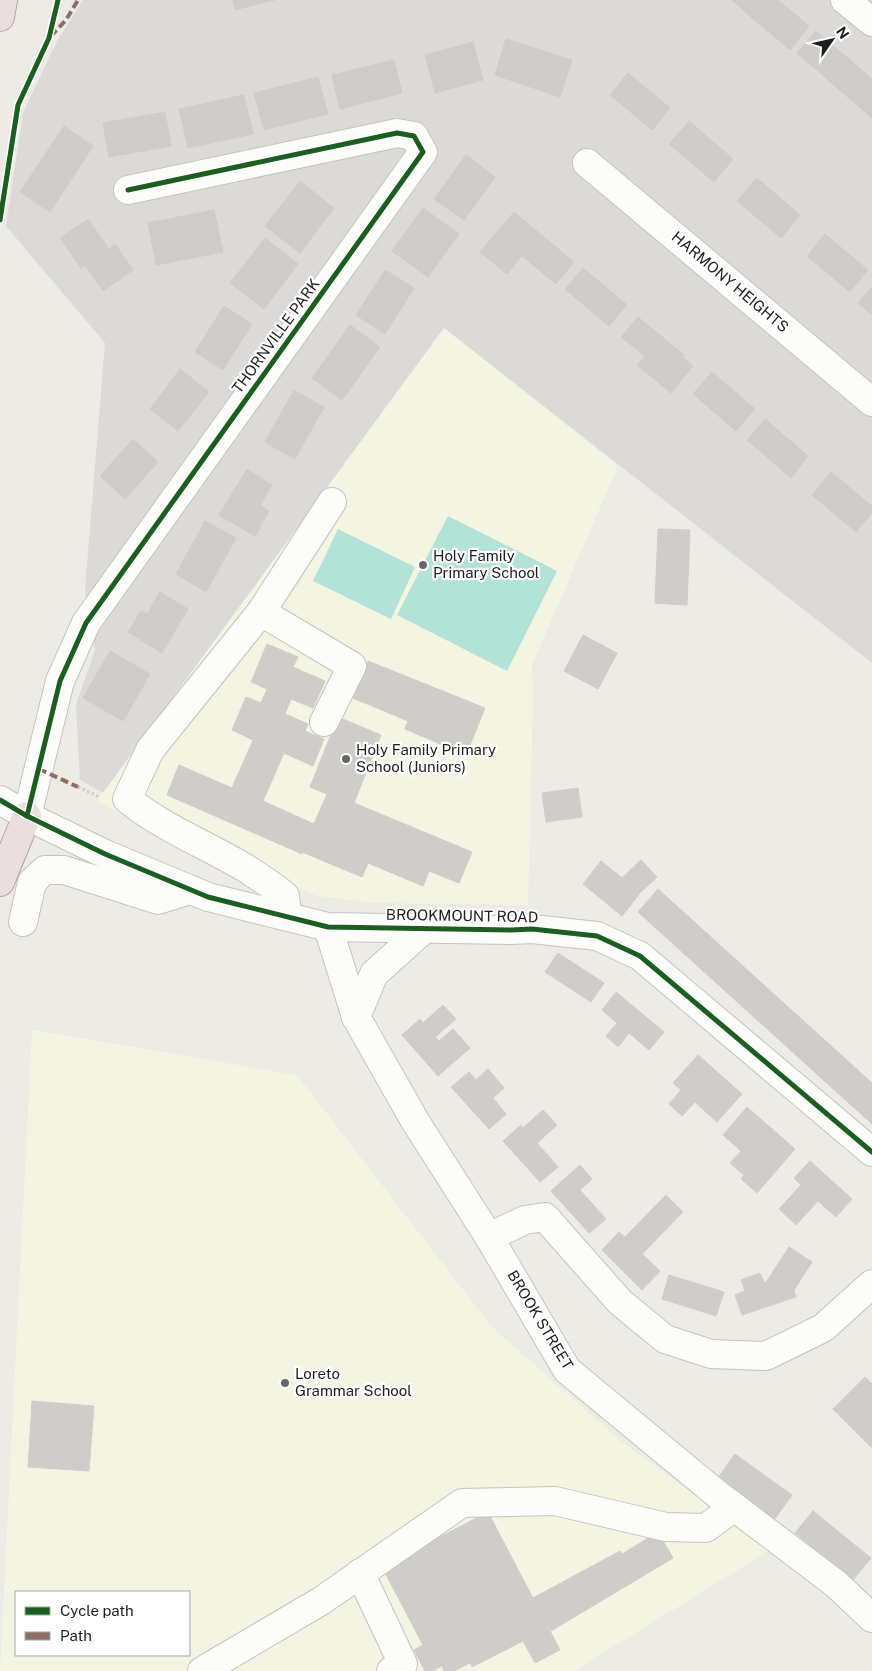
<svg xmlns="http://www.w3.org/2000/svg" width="872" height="1671" font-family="'Public Sans',sans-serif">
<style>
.residential{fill:#dbdad8}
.education{fill:#f3f5e2;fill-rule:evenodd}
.pitch{fill:#b3e2d6}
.building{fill:#cfcdc9;stroke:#cfcdc8}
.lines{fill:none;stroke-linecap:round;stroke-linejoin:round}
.minor-casing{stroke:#c3c3c1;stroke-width:30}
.highway-casing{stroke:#c09fa2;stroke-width:30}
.path{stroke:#d5cbc7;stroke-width:3;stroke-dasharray:2.5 2.5;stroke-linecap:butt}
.minor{stroke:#fcfcfb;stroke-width:28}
.highway{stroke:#e9dfde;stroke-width:28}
.quiet{stroke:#8d6e63;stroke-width:4;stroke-dasharray:8 4;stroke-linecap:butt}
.cycleway-casing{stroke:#fff;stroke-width:8}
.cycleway{stroke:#1b5e20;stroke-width:5}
.poi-dot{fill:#666664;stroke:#fff;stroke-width:2}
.labels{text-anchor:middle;stroke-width:4.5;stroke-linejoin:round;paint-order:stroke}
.street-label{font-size:15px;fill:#1e1e1e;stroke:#fff}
.poi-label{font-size:15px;fill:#1e1e1e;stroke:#fff;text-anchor:start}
</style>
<rect width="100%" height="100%" fill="#ecebe6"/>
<path class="residential" d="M83,0H872V663L444,328L104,793L80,780L76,705L95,650L85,589L105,343L6,226L23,113L57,41Z"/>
<g class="education">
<path d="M444,328L618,466L532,665L533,699L528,905L376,903L317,896L274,878L261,891L97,801Z"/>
<path d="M32,1030L297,1075L491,1326L620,1440L770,1550L574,1671H0ZM16,1592H189V1655H16Z"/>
</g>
<g class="pitch">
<path d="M448,516L557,571L507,671L397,615Z"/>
<path d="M338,529L415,567L391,619L313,581Z"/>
</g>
<g class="building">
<path d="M233,0H260L261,3L235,10Z"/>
<path d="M260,0H275L261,3Z"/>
<path d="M732,0H765L751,17Z"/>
<path d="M765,0H778L790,10L770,33L751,17Z"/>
<path d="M790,10L809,26L790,50L770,33Z"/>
<path d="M816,31L836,48L817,70L797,53Z"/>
<path d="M506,39L572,60L560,97L495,75Z"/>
<path d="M473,42L483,80L435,93L425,55Z"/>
<path d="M836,48L856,65L837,88L817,70Z"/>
<path d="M394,60L402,93L340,109L332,75Z"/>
<path d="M856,65L872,79V88L857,105L837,88Z"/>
<path d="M628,73L670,108L652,130L610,95Z"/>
<path d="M318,77L328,114L264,130L254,93Z"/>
<path d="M872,88V118L857,105Z"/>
<path d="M244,95L253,134L188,148L179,109Z"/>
<path d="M165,112L171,146L109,157L103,123Z"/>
<path d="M689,121L733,159L714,182L669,144Z"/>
<path d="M64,126L93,146L50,212L20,192Z"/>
<path d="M466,155L495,177L464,220L434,199Z"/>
<path d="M757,178L800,215L781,238L737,201Z"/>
<path d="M300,181L334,208L300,253L265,226Z"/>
<path d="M423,208L459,234L428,277L392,251Z"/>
<path d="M214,210L223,252L156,265L148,223Z"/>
<path d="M514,212L574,262L556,284L522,256L507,274L480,252Z"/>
<path d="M88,219L109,249L115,244L133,270L103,291L85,265L81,268L60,238Z"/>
<path d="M825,234L868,270L850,292L807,256Z"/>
<path d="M265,238L298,264L264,309L230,283Z"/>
<path d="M583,268L627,305L609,326L565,289Z"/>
<path d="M385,270L414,288L385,334L356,315Z"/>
<path d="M872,287V315L858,303Z"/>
<path d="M224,306L252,324L223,370L195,352Z"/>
<path d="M638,317L684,355L682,357L693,366L671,393L637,365L645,356L621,337Z"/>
<path d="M350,325L380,347L342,400L312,378Z"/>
<path d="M180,369L209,392L178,431L150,409Z"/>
<path d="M712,372L755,409L736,431L693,394Z"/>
<path d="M294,390L324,407L295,459L265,442Z"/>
<path d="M765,419L808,456L791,478L747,440Z"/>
<path d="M133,439L158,462L125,499L100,476Z"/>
<path d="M247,469L272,485L260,505L269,511L255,536L219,515Z"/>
<path d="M831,472L872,506V513L856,532L812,495Z"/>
<path d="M205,521L236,538L206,592L176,574Z"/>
<path d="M658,529L690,530L687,605L655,603Z"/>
<path d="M160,592L188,609L162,653L128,632L141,611L147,614Z"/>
<path d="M583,635L617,653L598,689L564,671Z"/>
<path d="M267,644L298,657L293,667L325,681L313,708L291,699L285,714L308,724L305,731L324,739L313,766L284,753L263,801L314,824L327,794L310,787L338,717L381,735L354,803L472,852L459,883L429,871L423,886L368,863L362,877L302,852V854L167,795L179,765L232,788L253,740L232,730L246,697L261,703L267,689L251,682Z"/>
<path d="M110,651L150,674L123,721L83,698Z"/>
<path d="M368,661L485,708L466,755L405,729L408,721L353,698Z"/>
<path d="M578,788L582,817L546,822L542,793Z"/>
<path d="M641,860L657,877L640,893L622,916L583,884L601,861L622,878Z"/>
<path d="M658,889L872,1083V1124L638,912Z"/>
<path d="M558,953L604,983L591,1002L545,972Z"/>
<path d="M616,992L664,1032L649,1050L629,1033L618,1047L606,1036L617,1023L602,1010Z"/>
<path d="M443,1005L456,1019L435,1037L439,1041L453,1029L470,1048L438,1076L402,1035L420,1019L423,1023Z"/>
<path d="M698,1055L742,1094L717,1122L695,1102L682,1116L669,1104L681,1090L673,1083Z"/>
<path d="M488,1069L504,1088L493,1098L506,1114L489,1129L451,1087L469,1072L476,1080Z"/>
<path d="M747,1107L795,1149L757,1193L741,1179L744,1175L730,1163L741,1151L723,1135Z"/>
<path d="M543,1110L557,1125L537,1143L558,1167L540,1182L503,1141L521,1125L523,1128Z"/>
<path d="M810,1161L852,1199L836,1217L818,1201L796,1225L779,1209L801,1185L794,1178Z"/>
<path d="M580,1165L592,1179L580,1190L606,1219L589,1233L551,1191Z"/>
<path d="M666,1195L683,1212L642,1254L660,1271L642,1290L602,1250L619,1232L625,1237Z"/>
<path d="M789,1247L812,1262L794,1290L796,1297L742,1315L735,1295L745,1291L741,1280L760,1273L765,1284Z"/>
<path d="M669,1275L724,1292L716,1316L662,1299Z"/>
<path d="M865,1377L872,1384V1448L833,1409Z"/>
<path d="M32,1401L94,1406L89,1471L28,1467Z"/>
<path d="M735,1454L792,1495L774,1520L717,1479Z"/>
<path d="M813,1511L871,1558L853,1580L795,1533Z"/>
<path d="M488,1512L560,1650L535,1663L523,1641L472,1667L470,1663L454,1671H444L442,1666L432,1671H425L414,1650L423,1645L382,1567Z"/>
<path d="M658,1532L673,1558L551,1631L533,1598L620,1551L622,1554Z"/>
</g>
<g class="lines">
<g class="minor-casing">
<g id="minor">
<path d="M845,0L872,22"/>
<path d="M587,163L872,402"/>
<path d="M261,612L352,666L324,722"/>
<path d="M0,800L27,816L105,854L208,897L328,927L511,930L532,929L597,936L640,956L872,1152"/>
<path d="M27,816L60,681L86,623L423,152L414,136L397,133L128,190"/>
<path d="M287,916L285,896C273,885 260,878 247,869C207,845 163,828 127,799L150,750L261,612L332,502"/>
<path d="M23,922L32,882L45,870H64L158,900L190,890"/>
<path d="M328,927L356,1017L415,1121L489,1237L567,1370L717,1494L836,1584L872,1618"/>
<path d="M356,1017L374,974L425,928"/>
<path d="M489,1237L525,1220L545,1217L620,1302L665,1339L711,1354L766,1356L823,1328L872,1284"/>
<path d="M360,1573L403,1664L391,1671"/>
<path d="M202,1671L321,1601L462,1503L555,1501L666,1527L706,1528L734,1507"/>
</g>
</g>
<g class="highway-casing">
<g id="highway">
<path d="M0,17L3,0"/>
<path d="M0,882L27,816"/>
</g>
</g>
<path class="path" d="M78,787L100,797"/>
<use href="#minor" class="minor"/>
<use href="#highway" class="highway"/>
<g class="quiet">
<path d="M51,36L66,20L78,0"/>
<path d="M39,769L78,787"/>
</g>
<g class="cycleway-casing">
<g id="cycleway">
<path d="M0,220L18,105L49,38L58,0"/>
<path d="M0,800L27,816L105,854L208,897L328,927L511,930L532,929L597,936L640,956L872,1152"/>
<path d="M27,816L60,681L86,623L423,152L414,136L397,133L128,190"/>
</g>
</g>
<use href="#cycleway" class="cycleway"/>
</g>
<g class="poi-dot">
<circle cx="423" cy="565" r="5"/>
<circle cx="346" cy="759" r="5"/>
<circle cx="285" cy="1383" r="5"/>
</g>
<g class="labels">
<g class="street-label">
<text transform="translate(730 282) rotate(40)" y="5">HARMONY HEIGHTS</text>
<text transform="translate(276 336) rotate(-54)" y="5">THORNVILLE PARK</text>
<text transform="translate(462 916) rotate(1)" y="5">BROOKMOUNT ROAD</text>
<text transform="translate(540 1320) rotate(59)" y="5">BROOK STREET</text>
</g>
<g class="poi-label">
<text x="433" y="561">Holy Family<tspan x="433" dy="17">Primary School</tspan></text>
<text x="356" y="755">Holy Family Primary<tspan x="356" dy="17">School (Juniors)</tspan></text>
<text x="295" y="1379">Loreto<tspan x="295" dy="17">Grammar School</tspan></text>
</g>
</g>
<rect x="15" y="1591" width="175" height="65" fill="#ffffff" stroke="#a5a5a5"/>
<rect x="25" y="1607" width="25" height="8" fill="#1b5e20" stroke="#a5a5a5"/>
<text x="60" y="1616" font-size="15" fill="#1e1e1e">Cycle path</text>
<rect x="25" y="1632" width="25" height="8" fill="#8d6e63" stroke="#a5a5a5"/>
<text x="60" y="1641" font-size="15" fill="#1e1e1e">Path</text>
<g transform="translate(832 40) rotate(56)" stroke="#ffffff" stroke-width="4" paint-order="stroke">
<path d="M0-4L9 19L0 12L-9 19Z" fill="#1e1e1e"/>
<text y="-8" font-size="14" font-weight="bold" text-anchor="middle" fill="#1e1e1e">N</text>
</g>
</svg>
